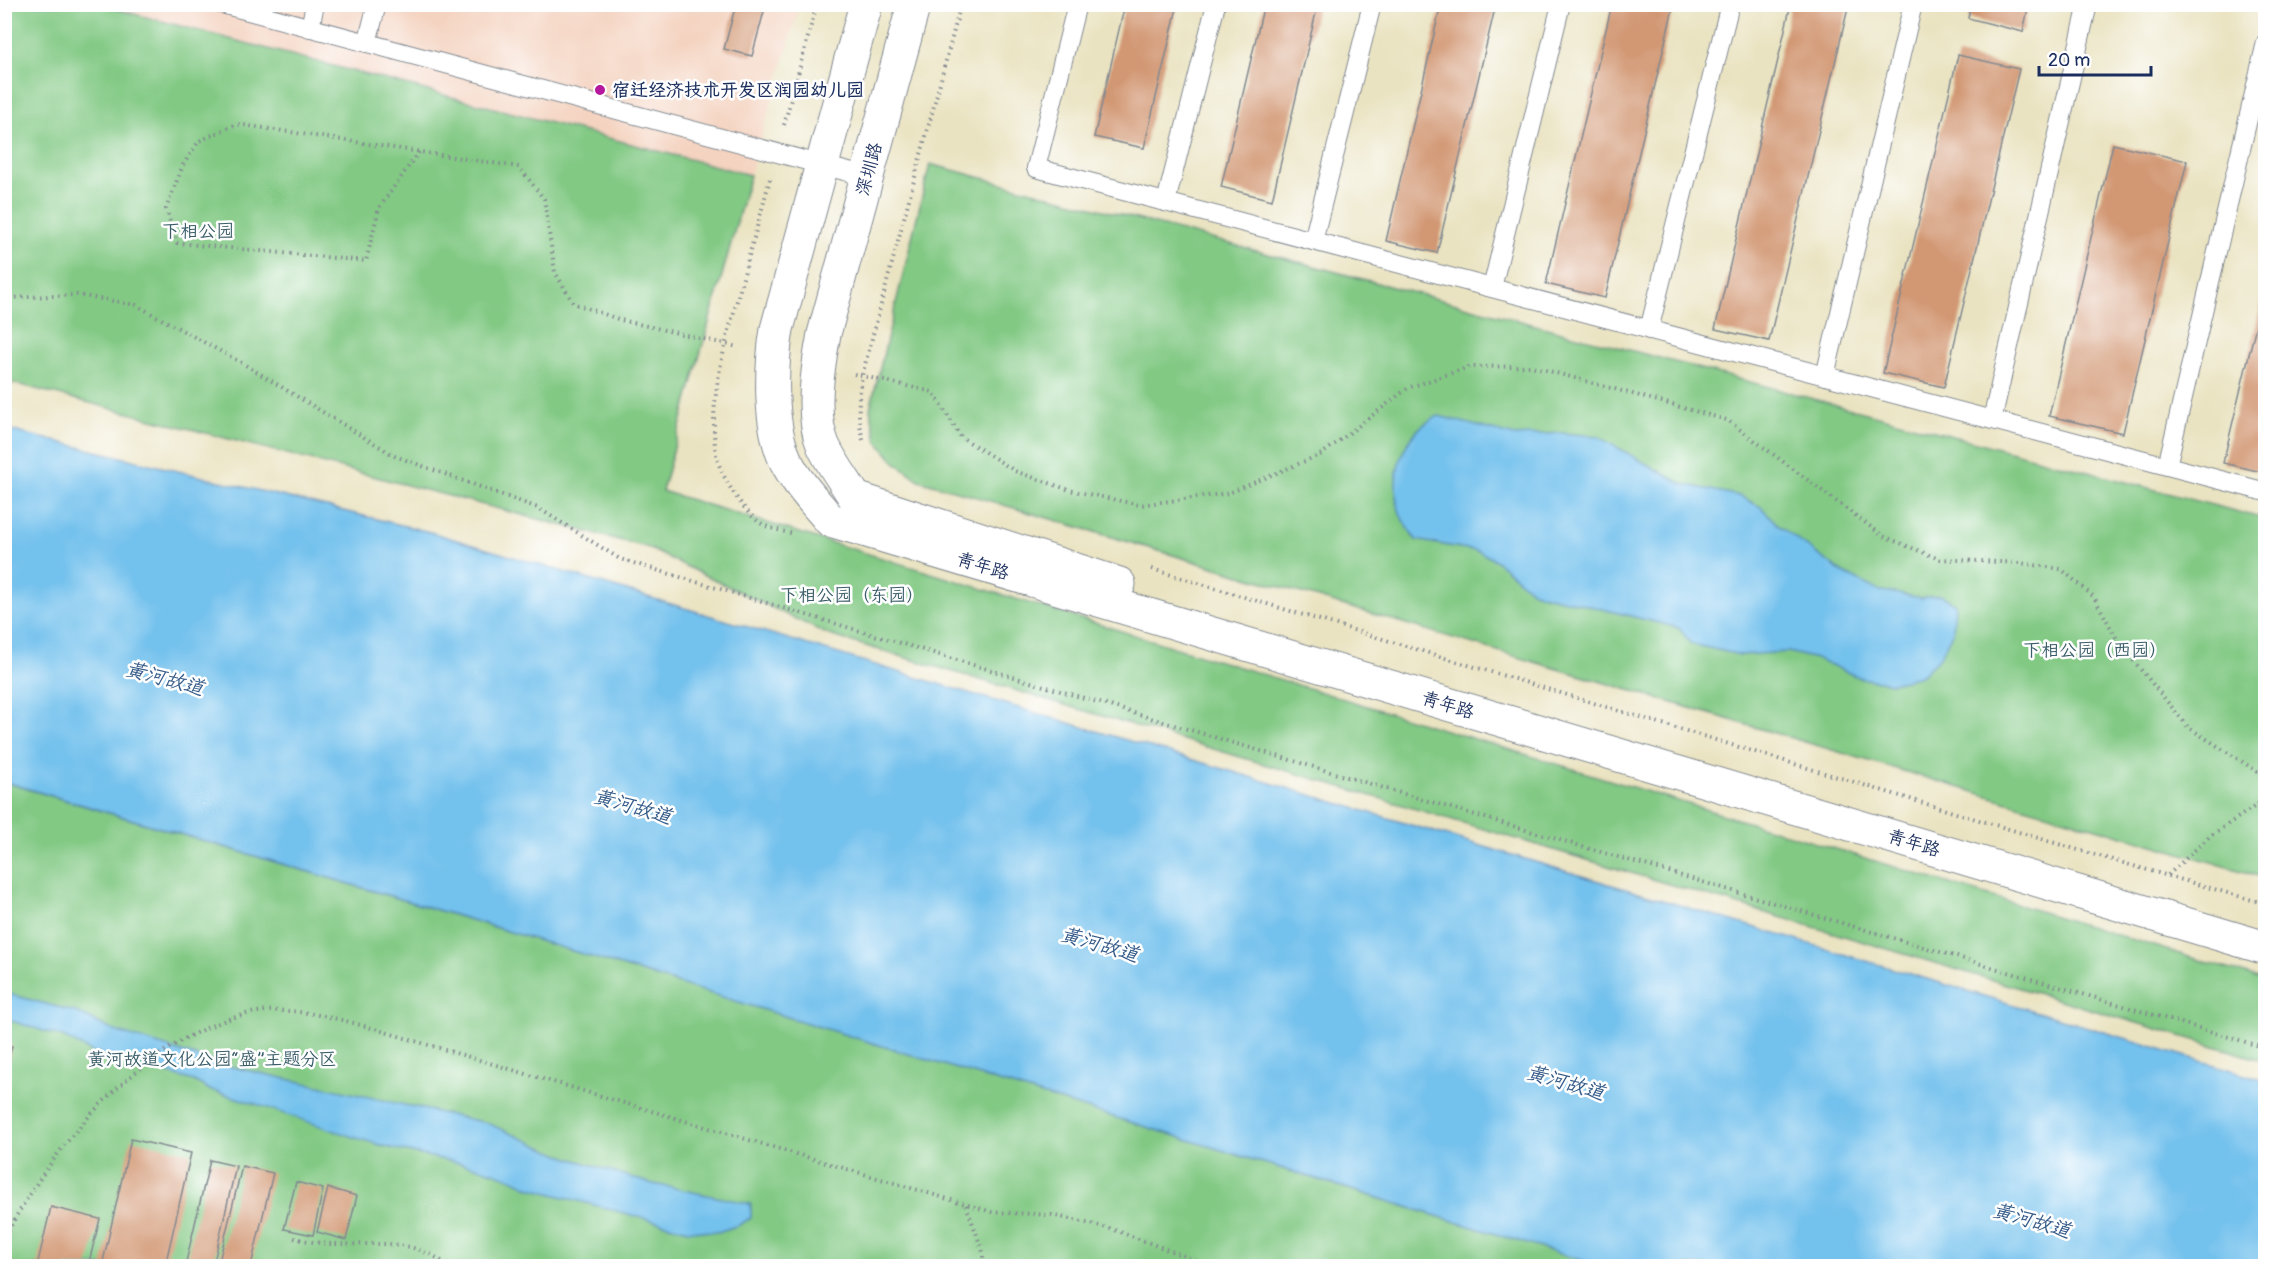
<svg xmlns="http://www.w3.org/2000/svg" width="2270" height="1271" font-family="Pangolin,'LXGW WenKai TC',sans-serif">
<style>
.built{fill:#f4d3c0}
.green{fill:#82c984;stroke:#4e7c71;stroke-width:1.5}
.water{fill:#73c1ed;stroke:#4778a6;stroke-width:1.5}
.building{fill:#d29773}
.lines{fill:none;stroke-linecap:round;stroke-linejoin:round}
.service-casing{stroke:#828990;stroke-width:20}
.tertiary-casing{stroke:#828990;stroke-width:35}
.path{stroke:#828990;stroke-width:4;stroke-dasharray:1.5 4.5;stroke-linecap:butt}
.service{stroke:#fff;stroke-width:18}
.tertiary{stroke:#fff;stroke-width:33}
.poi-dot{fill:#b5179e;stroke:#fff;stroke-width:2}
.labels{text-anchor:middle;stroke-width:5;stroke-linejoin:round;paint-order:stroke}
.poi-label{font-size:18px;font-weight:bold;fill:#1b2f5e;stroke:#fff;text-anchor:start}
.street-label{font-size:18px;fill:#1b2f5e;stroke:#fff}
.park-label{font-size:18px;fill:#3a5d69;stroke:#fff}
.water-label{font-size:20px;font-style:italic;fill:#355b89;stroke:#fff}
</style>
<rect width="100%" height="100%" fill="#fff"/>
<filter id="ink" filterUnits="userSpaceOnUse"><feTurbulence type="fractalNoise" baseFrequency=".0167" numOctaves="2"/><feDisplacementMap in="SourceGraphic" scale="12" xChannelSelector="R" yChannelSelector="G"/><feConvolveMatrix kernelMatrix="1 2 1 2 8 2 1 2 1" color-interpolation-filters="sRGB"/></filter>
<filter id="wash" filterUnits="userSpaceOnUse"><feTurbulence type="fractalNoise" baseFrequency=".008" numOctaves="4" result="noise"/><feDisplacementMap in="SourceGraphic" scale="24" xChannelSelector="R" yChannelSelector="G"/><feGaussianBlur stdDeviation="1.35" result="paint"/><feColorMatrix in="noise" values="0 0 0 0 0 0 0 0 0 0 0 0 0 0 0 0 0 1.4 0 .05"/><feComposite in="paint" operator="in"/></filter>
<g filter="url(#wash)">
<rect width="100%" height="100%" fill="#eae3c1"/>
<path class="built" d="M100,5H800L750,175Z"/>
<g class="green">
<path d="M4,5H100L750,175L662,491L2265,980V1061L829,635L646,547L5,381Z"/>
<path d="M930,164L2265,519V878L919,480L894,461L877,441L870,409Z"/>
<path d="M4,782L468,919L1600,1266H5Z"/>
</g>
<g class="water">
<path d="M1439,416L1515,436L1560,433L1597,436L1682,484L1740,496L1761,507L1779,526L1842,572L1877,590L1921,598L1941,595L1955,604L1953,631L1940,657L1921,676L1892,683L1860,678L1820,660L1788,652L1740,655L1691,644L1679,628L1533,592L1495,560L1478,551L1416,540C1411,532 1404,524 1401,516C1387,480 1402,430 1439,416Z"/>
<path d="M5,429L430,532L2265,1080V1266H1600L468,919L5,782Z"/>
<path d="M5,993L76,1012L112,1030L223,1065L487,1123L560,1155L649,1183L751,1204V1218L739,1225L718,1232L688,1230L530,1188C485,1162 430,1160 380,1145C323,1129 268,1106 210,1090L194,1081L92,1052L63,1037L5,1019Z"/>
</g>
<g id="blocks">
<g class="building">
<path d="M736,4H766L752,56L724,49Z"/>
<path d="M1125,4H1178L1144,148L1094,137Z"/>
<path d="M1264,4H1318L1272,200L1221,187Z"/>
<path d="M1441,4H1496L1437,253L1386,241Z"/>
<path d="M1612,4H1674L1605,298L1546,284Z"/>
<path d="M1791,4H1849L1769,341L1715,329Z"/>
<path d="M1971,4H2029L2023,32L1968,18Z"/>
<path d="M1958,55L2019,69L1944,387L1883,373Z"/>
<path d="M2113,144L2187,161L2123,433L2049,416Z"/>
<path d="M2265,288H2266V473L2223,463Z"/>
<path d="M4,1044L12,1046L5,1070H4Z"/>
<path d="M131,1139L191,1153L165,1266H102Z"/>
<path d="M210,1160L236,1166L213,1266H185Z"/>
<path d="M242,1166L273,1173L251,1266H218Z"/>
<path d="M296,1182L323,1189L313,1235L284,1229Z"/>
<path d="M328,1188L357,1196L346,1240L317,1232Z"/>
<path d="M51,1207L100,1219L88,1266H37Z"/>
</g>
</g>
</g>
<g filter="url(#ink)">
<use href="#blocks" fill-opacity="0" stroke="#828990" stroke-width="1.5"/>
<g class="lines">
<g class="service-casing">
<g id="service">
<path d="M222,4L867,177"/>
<path d="M1077,4L1036,168L2266,492"/>
<path d="M310,28L315,4"/>
<path d="M367,43L377,4"/>
<path d="M1166,202L1216,4"/>
<path d="M1313,241L1372,4"/>
<path d="M1492,288L1561,4"/>
<path d="M1649,330L1730,4"/>
<path d="M1825,376L1913,4"/>
<path d="M1992,420L2088,4"/>
<path d="M2167,466L2266,42"/>
</g>
</g>
<g class="tertiary-casing">
<g id="tertiary">
<path d="M866,4L777,329C771,367 769,423 785,459C796,482 814,501 830,520L2266,948"/>
<path d="M914,4L824,334C818,366 810,414 823,445C831,463 845,481 855,498L1119,584"/>
</g>
</g>
<g class="path">
<path d="M784,125L817,4"/>
<path d="M419,152L379,208L366,261L177,243L166,209L183,165L199,141L237,124L519,167L544,199L555,272L573,303L621,320L738,347"/>
<path d="M770,179C760,217 749,255 739,293C725,345 708,400 716,454C720,475 742,510 759,522C768,529 783,531 794,534"/>
<path d="M4,298L77,295L136,305L242,363L395,456L538,508L620,559L1404,794L2266,1048"/>
<path d="M854,374L933,392L961,437L1015,471L1069,490L1140,505L1229,493L1322,454L1408,388L1469,367L1531,366L1727,420L1883,536L1939,559L2020,563L2061,569L2094,597L2119,643L2188,727L2266,777"/>
<path d="M863,440C857,417 858,398 862,376L961,4"/>
<path d="M1152,569L2078,850L2266,904"/>
<path d="M2168,875L2210,836L2266,799"/>
<path d="M966,1205L983,1252V1266"/>
<path d="M294,1238C307,1241 321,1244 335,1244C381,1246 408,1236 449,1266"/>
<path d="M4,1242C10,1225 20,1210 30,1194C78,1118 152,1040 242,1015C283,1004 328,1016 368,1027L992,1212L1052,1215L1112,1229L1211,1266"/>
</g>
<use href="#service" class="service"/>
<use href="#tertiary" class="tertiary"/>
</g>
</g>
<circle class="poi-dot" cx="600" cy="90" r="6"/>
<g class="labels">
<g class="poi-label">
<text x="612" y="96">宿迁经济技术开发区润园幼儿园</text>
</g>
<g class="street-label">
<text transform="translate(869 169) rotate(-75)" y="6">深圳路</text>
<text transform="translate(983 566) rotate(17)" y="6">青年路</text>
<text transform="translate(1448 705) rotate(17)" y="6">青年路</text>
<text transform="translate(1914 843) rotate(17)" y="6">青年路</text>
</g>
<g class="park-label">
<text x="198" y="237">下相公园</text>
<text x="852" y="601">下相公园（东园）</text>
<text x="2095" y="656">下相公园（西园）</text>
<text x="212" y="1065">黄河故道文化公园“盛”主题分区</text>
</g>
<g class="water-label">
<text transform="translate(165 678) rotate(15)" y="7">黄河故道</text>
<text transform="translate(633 806) rotate(16)" y="7">黄河故道</text>
<text transform="translate(1100 944) rotate(16)" y="7">黄河故道</text>
<text transform="translate(1566 1082) rotate(16)" y="7">黄河故道</text>
<text transform="translate(2032 1220) rotate(16)" y="7">黄河故道</text>
</g>
</g>
<rect width="2270" height="1271" fill="none" stroke="#fff" stroke-width="24"/>
<path d="M2039 66v9h112v-9" fill="none" stroke="#1b2f5e" stroke-width="3"/>
<text x="2048" y="66" font-size="18" fill="#1b2f5e" stroke="#ffffff" stroke-width="4.5" paint-order="stroke">20 m</text>
</svg>
